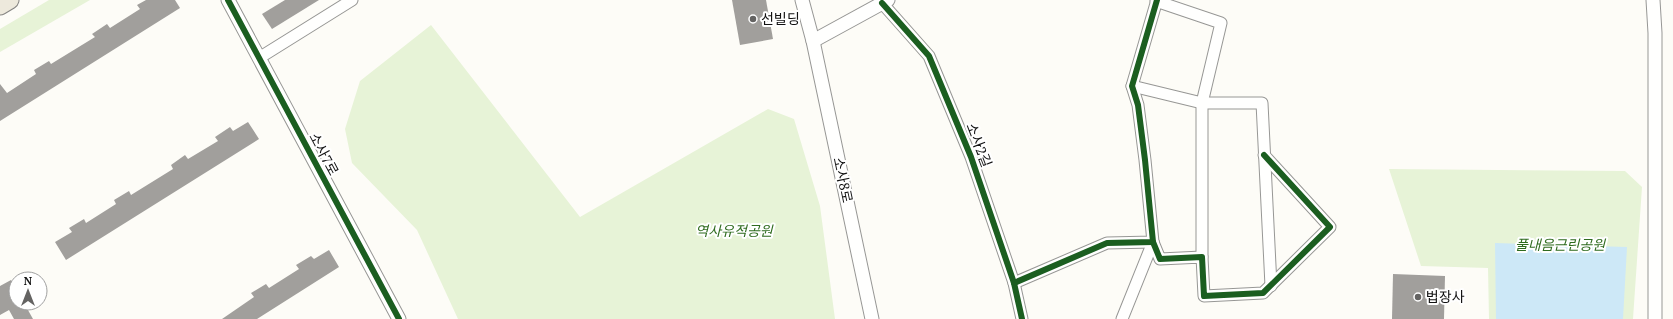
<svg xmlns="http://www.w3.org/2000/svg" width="1673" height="319" font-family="'PT Serif','Noto Sans KR',serif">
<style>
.green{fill:#e7f3d7}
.water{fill:#cde8f7}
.building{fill:#a19f9c}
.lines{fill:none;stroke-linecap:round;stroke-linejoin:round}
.minor-casing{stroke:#979795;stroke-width:13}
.tertiary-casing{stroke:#979795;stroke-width:15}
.primary-casing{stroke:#858482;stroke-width:19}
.minor{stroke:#fffffe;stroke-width:11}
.tertiary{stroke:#fffffe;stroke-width:13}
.primary{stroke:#ede9dc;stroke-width:17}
.cycleway-casing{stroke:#fff;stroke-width:8}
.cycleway{stroke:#1b5e20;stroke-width:6}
.poi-dot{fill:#646362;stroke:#fff;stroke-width:1.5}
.labels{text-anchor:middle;stroke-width:4;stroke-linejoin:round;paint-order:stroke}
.poi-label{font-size:14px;fill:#111;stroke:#fff;text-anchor:start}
.street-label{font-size:14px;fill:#111;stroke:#fff}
.park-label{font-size:14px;font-style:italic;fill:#2f6b1f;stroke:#fff}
</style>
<rect width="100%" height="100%" fill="#fdfcf7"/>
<g class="green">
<path d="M49,0H90L0,52V29Z"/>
<path d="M431,25L580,217L768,109L794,119L820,206L835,319H458L417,230L352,163L345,129L360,81Z"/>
<path d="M1389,169L1625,171L1642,187L1633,319H1489L1488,268L1421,266Z"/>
</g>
<path class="water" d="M1495,243L1627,247L1623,319H1496Z"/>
<g class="building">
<path d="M146,0H175L180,8L0,121V84L7,93L36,74L34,70L49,61L51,64L95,37L92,34L107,24L110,28L140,9L137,5Z"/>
<path d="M285,0H319L272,29L262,14Z"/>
<path d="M732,0H766L773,39L740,45Z"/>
<path d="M248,122L259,139L66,260L55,242L72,232L69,228L84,219L86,223L116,204L114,200L129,191L131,195L173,169L171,165L185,155L188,159L218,141L215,137L230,127L233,131Z"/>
<path d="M329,250L339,267L257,319H222L254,297L251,293L266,284L269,288L299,269L296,265L311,256L314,259Z"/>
<path d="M1393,274L1445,276L1444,319H1392Z"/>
<path d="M11,280L16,289V303H24L33,319H14L9,310L0,315V286Z"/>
</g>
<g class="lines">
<g class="minor-casing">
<g id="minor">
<path d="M1156,1L1221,23L1202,103V257"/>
<path d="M882,3L929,56L971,157L1014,283L1022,319"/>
<path d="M259,58L352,0"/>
<path d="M1132,86L1202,103H1262L1271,286"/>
<path d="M1153,242L1160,259L1202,257L1204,296L1263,293L1330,227L1264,155"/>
<path d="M1014,283L1107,243L1153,242L1145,160L1138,105L1132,86L1157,0"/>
<path d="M1122,319L1153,242"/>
</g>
</g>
<g class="tertiary-casing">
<g id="tertiary">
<path d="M228,0L399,319"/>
<path d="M802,0L813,41L872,319"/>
<path d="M1653,0L1655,33V319"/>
<path d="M813,41L888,0"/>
</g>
</g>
<g class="primary-casing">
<path id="primary" d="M0,6L10,0"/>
</g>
<use href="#minor" class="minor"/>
<use href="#tertiary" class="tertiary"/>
<use href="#primary" class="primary"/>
<g class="cycleway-casing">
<g id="cycleway">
<path d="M228,0L399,319"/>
<path d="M882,3L929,56L971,157L1014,283L1022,319"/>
<path d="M1153,242L1160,259L1202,257L1204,296L1263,293L1330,227L1264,155"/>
<path d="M1014,283L1107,243L1153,242L1145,160L1138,105L1132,86L1157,0"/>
</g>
</g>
<use href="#cycleway" class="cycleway"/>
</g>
<g class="poi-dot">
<circle cx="753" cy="19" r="4"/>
<circle cx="1418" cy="297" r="4"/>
</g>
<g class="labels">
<g class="poi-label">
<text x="761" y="24">선빌딩</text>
<text x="1426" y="302">법장사</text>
</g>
<g class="street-label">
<text transform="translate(979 145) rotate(69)" y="5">소사2길</text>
<text transform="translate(324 154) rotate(62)" y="5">소사7로</text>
<text transform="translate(843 180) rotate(78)" y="5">소사8로</text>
</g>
<g class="park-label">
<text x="734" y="236">역사유적공원</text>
<text x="1560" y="250">풀내음근린공원</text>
</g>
</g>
<g transform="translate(28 291)"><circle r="19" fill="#ffffff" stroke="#a0a0a0"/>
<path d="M0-3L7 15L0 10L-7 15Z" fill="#646362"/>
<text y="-6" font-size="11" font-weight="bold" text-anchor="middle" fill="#111111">N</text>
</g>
</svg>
